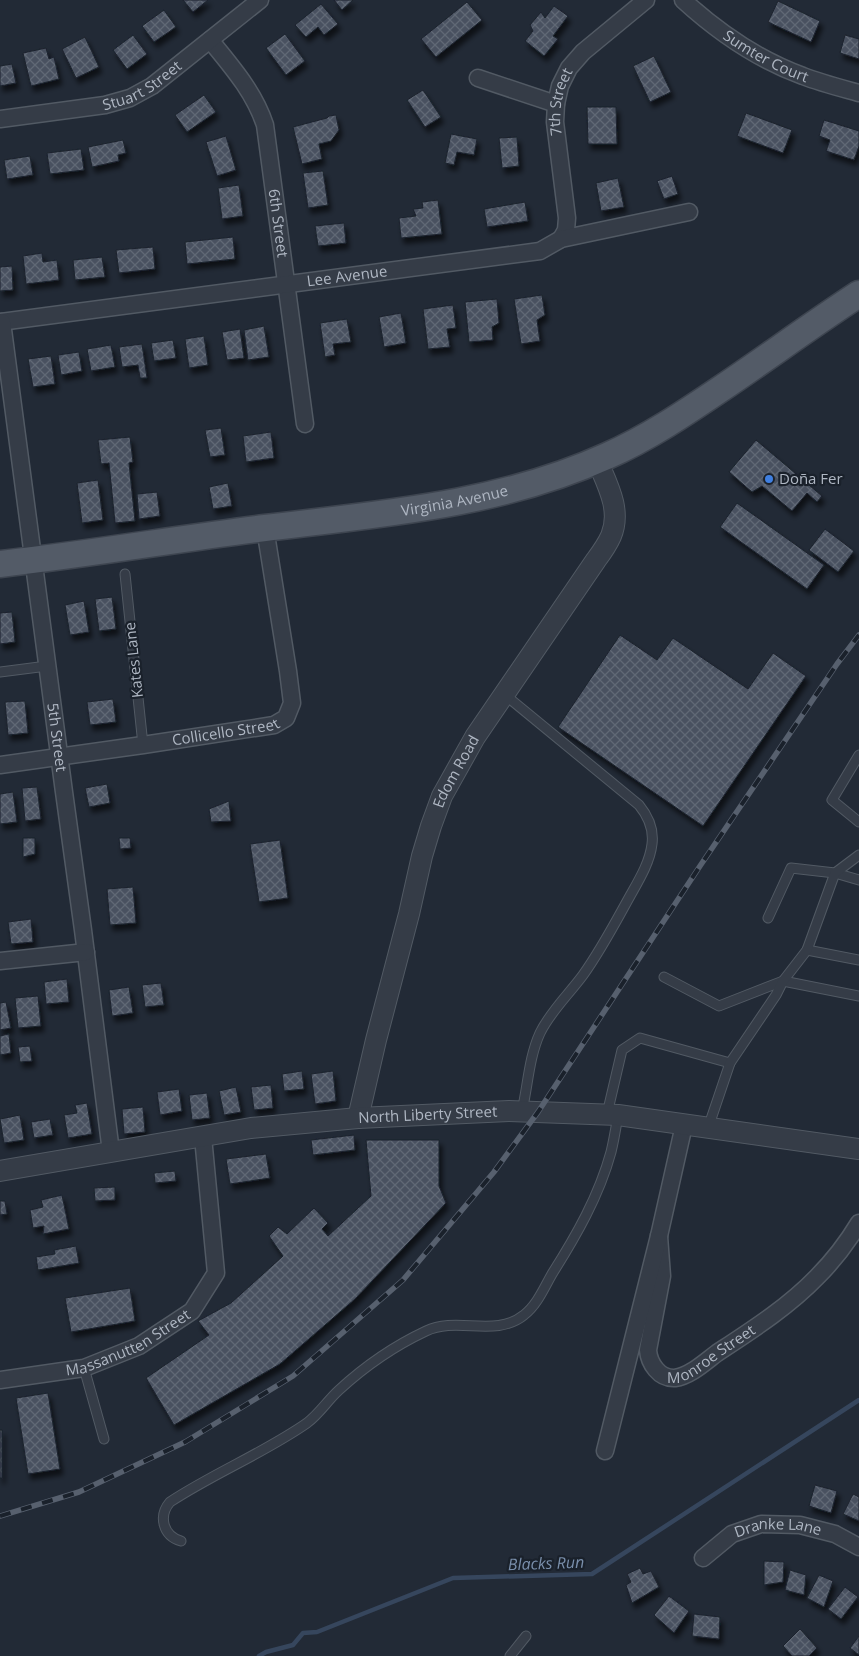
<svg xmlns="http://www.w3.org/2000/svg" width="859" height="1656" font-family="'Open Sans',sans-serif">
<style>
.lines{fill:none;stroke-linecap:round;stroke-linejoin:round}
.stream{stroke:#36465d;stroke-width:4.5}
.building{fill:url(#building-cross-hatch);stroke:#1c232d;filter:url(#shadow)}
.service-casing{stroke:#525a64;stroke-width:11}
.minor-casing{stroke:#525a64;stroke-width:19}
.tertiary-casing{stroke:#525a64;stroke-width:22}
.primary-casing{stroke:#3e4550;stroke-width:29}
.service{stroke:#353c47;stroke-width:9}
.minor{stroke:#353c47;stroke-width:16}
.tertiary{stroke:#353c47;stroke-width:20}
.primary{stroke:#535b67;stroke-width:26}
.rail-casing{stroke:#57606e;stroke-width:5.5}
.rail{stroke:#1a212b;stroke-width:4;stroke-dasharray:11;stroke-linecap:butt}
.shop-dot{fill:#3f7fe0;stroke:#1a212b;stroke-width:2}
.labels{text-anchor:middle;stroke-width:4.5;stroke-linejoin:round;paint-order:stroke}
.street-label{font-size:15px;fill:#afb7c3;stroke:#1a212b}
.poi-label{font-size:15px;fill:#afb7c3;stroke:#1a212b;text-anchor:start}
.water-label{font-size:16px;font-style:italic;fill:#798eaa;stroke:#1a212b}
</style>
<defs>
<pattern id="building-cross-hatch" width="8" height="8" patternUnits="userSpaceOnUse" patternTransform="scale(1.25)"><rect width="8" height="8" fill="#485160"/><path d="M0 0l8 8M0 8l8-8" fill="none" stroke="#606875"/></pattern>
<filter id="shadow"><feDropShadow dx="3" dy="5.5" stdDeviation="2.5" flood-color="#0009"/></filter>
</defs>
<rect width="100%" height="100%" fill="#222a36"/>
<g class="lines">
<path class="stream" d="M259,1656L266,1652L293,1645L303,1633L317,1632L453,1578L592,1574L859,1400"/>
</g>
<g class="building">
<path d="M183,0H208L193,12Z"/>
<path d="M334,0H353L342,10Z"/>
<path d="M778,1L820,21L811,42L768,22Z"/>
<path d="M467,2L482,20L436,57L421,39Z"/>
<path d="M321,4L338,24L324,35L318,27L306,37L295,25Z"/>
<path d="M554,6L568,16L553,36L558,39L544,56L525,41L533,31L530,25L541,12L545,18Z"/>
<path d="M164,10L176,27L154,42L142,26Z"/>
<path d="M285,34L305,61L286,75L266,48Z"/>
<path d="M133,35L147,54L127,69L113,50Z"/>
<path d="M845,35L859,39V38V59L840,53Z"/>
<path d="M85,37L99,67L76,78L62,49Z"/>
<path d="M46,48L49,59L54,57L59,79L31,86L23,53Z"/>
<path d="M654,56L671,92L650,102L633,66Z"/>
<path d="M12,64L16,83L0,86V66Z"/>
<path d="M423,90L441,117L425,127L407,100Z"/>
<path d="M204,95L216,112L187,132L175,115Z"/>
<path d="M587,107H616L617,144H588Z"/>
<path d="M746,113L792,130L783,153L737,136Z"/>
<path d="M336,115L339,130L331,141L319,144L322,159L302,164L293,127L327,118L329,116Z"/>
<path d="M824,120L859,131V146L854,160L826,151L830,140L819,136Z"/>
<path d="M451,134L477,139L474,155L457,152L454,165L445,163Z"/>
<path d="M226,136L236,170L217,176L206,142Z"/>
<path d="M517,137L519,166L502,168L499,138Z"/>
<path d="M123,140L126,153L118,155L119,161L92,167L88,147Z"/>
<path d="M81,149L84,170L50,174L47,153Z"/>
<path d="M30,156L33,175L7,179L4,160Z"/>
<path d="M323,171L328,205L308,208L303,173Z"/>
<path d="M672,176L678,194L664,199L657,181Z"/>
<path d="M618,178L624,207L601,211L596,183Z"/>
<path d="M239,185L243,216L222,219L218,188Z"/>
<path d="M438,200L442,234L401,238L399,218L416,216L413,209L423,208L422,202Z"/>
<path d="M525,202L528,221L487,227L484,209Z"/>
<path d="M344,223L346,243L318,246L315,226Z"/>
<path d="M233,237L235,259L187,264L185,242Z"/>
<path d="M153,247L155,269L119,273L116,250Z"/>
<path d="M42,253L43,262L57,260L59,280L26,284L23,256Z"/>
<path d="M102,257L105,277L75,280L73,260Z"/>
<path d="M12,266L13,290L0,291V267Z"/>
<path d="M542,295L545,315L537,320L540,341L521,344L514,299Z"/>
<path d="M497,299L499,323L492,327L493,340L469,342L465,302Z"/>
<path d="M453,305L456,328L447,329L450,347L428,349L423,309Z"/>
<path d="M401,313L406,343L384,347L379,317Z"/>
<path d="M347,319L351,342L333,344L335,355L325,357L320,323Z"/>
<path d="M264,326L269,357L248,360L244,330Z"/>
<path d="M240,329L244,358L227,360L222,332Z"/>
<path d="M204,336L208,365L189,368L185,339Z"/>
<path d="M173,340L176,358L154,361L151,343Z"/>
<path d="M142,344L147,378H140L138,365L122,367L119,347Z"/>
<path d="M111,345L115,367L91,371L87,349Z"/>
<path d="M79,352L82,371L61,375L58,355Z"/>
<path d="M51,356L55,384L33,387L28,359Z"/>
<path d="M221,428L225,455L210,457L205,430Z"/>
<path d="M271,432L274,458L246,462L243,436Z"/>
<path d="M130,437L133,462L129,463L135,521L115,523L109,463L101,464L98,440Z"/>
<path d="M756,440L822,496L817,502L807,493L792,511L762,486L752,492L729,472Z"/>
<path d="M98,480L103,520L82,523L77,483Z"/>
<path d="M228,483L232,506L213,509L209,487Z"/>
<path d="M157,492L160,516L139,519L137,494Z"/>
<path d="M737,503L824,565L807,589L720,527Z"/>
<path d="M825,529L854,551L838,572L809,550Z"/>
<path d="M112,597L116,629L99,631L95,599Z"/>
<path d="M84,601L89,632L70,635L65,605Z"/>
<path d="M12,612L15,642L0,644V613Z"/>
<path d="M620,635L657,660L673,638L748,689L773,653L806,676L703,826L558,727Z"/>
<path d="M113,699L116,722L90,725L87,702Z"/>
<path d="M25,701L28,733L8,735L5,702Z"/>
<path d="M107,784L110,803L89,807L85,788Z"/>
<path d="M37,787L41,819L25,821L22,788Z"/>
<path d="M13,792L17,822L0,824V794Z"/>
<path d="M229,801L231,821L211,822L209,809Z"/>
<path d="M23,838H35V854L23,857Z"/>
<path d="M119,838H130L131,848L120,849Z"/>
<path d="M280,840L288,898L259,902L250,844Z"/>
<path d="M133,887L136,923L110,925L107,889Z"/>
<path d="M31,919L33,942L11,944L8,922Z"/>
<path d="M67,979L69,1002L46,1004L44,982Z"/>
<path d="M161,983L164,1005L145,1007L142,985Z"/>
<path d="M129,987L133,1013L112,1016L109,990Z"/>
<path d="M38,996L41,1026L18,1028L15,998Z"/>
<path d="M6,1002L11,1028L0,1030V1003Z"/>
<path d="M9,1034L11,1053L0,1055V1036Z"/>
<path d="M30,1046L32,1061L20,1062L18,1047Z"/>
<path d="M302,1071L304,1089L284,1091L282,1074Z"/>
<path d="M333,1071L336,1101L315,1104L311,1074Z"/>
<path d="M271,1085L273,1108L254,1110L251,1087Z"/>
<path d="M236,1087L241,1112L224,1115L219,1091Z"/>
<path d="M179,1089L182,1111L160,1115L157,1092Z"/>
<path d="M207,1093L210,1118L192,1120L189,1095Z"/>
<path d="M87,1103L92,1134L68,1138L64,1115L77,1113L75,1105Z"/>
<path d="M143,1107L145,1132L124,1134L122,1109Z"/>
<path d="M20,1115L24,1140L4,1143L0,1119Z"/>
<path d="M50,1119L53,1135L34,1138L31,1122Z"/>
<path d="M354,1135L355,1150L313,1155L311,1140Z"/>
<path d="M366,1140H439V1186L446,1203L355,1299L280,1364L174,1425L146,1378L209,1335L198,1321L231,1303L283,1256L269,1236L278,1227L287,1234L314,1208L328,1223L322,1229L328,1236L371,1196Z"/>
<path d="M266,1154L270,1178L230,1184L226,1159Z"/>
<path d="M175,1171L176,1181L155,1183L154,1173Z"/>
<path d="M115,1187V1200L95,1201L94,1188Z"/>
<path d="M62,1195L69,1229L43,1234L44,1226L33,1228L30,1210L43,1207L41,1200Z"/>
<path d="M0,1201H5L7,1214L0,1215Z"/>
<path d="M76,1246L79,1263L38,1270L36,1257L55,1254L54,1250Z"/>
<path d="M130,1288L135,1321L71,1332L65,1298Z"/>
<path d="M48,1393L60,1469L28,1474L16,1398Z"/>
<rect x="0" y="1430" width="2" height="48"/>
<path d="M815,1485L837,1491L831,1513L809,1506Z"/>
<path d="M853,1494L859,1497V1521L843,1514Z"/>
<path d="M764,1561L784,1562L783,1582L764,1585Z"/>
<path d="M640,1568L643,1574L651,1571L659,1587L632,1603L626,1585L631,1582L627,1574Z"/>
<path d="M790,1570L806,1575L804,1595L785,1590Z"/>
<path d="M819,1575L833,1581L824,1607L807,1598Z"/>
<path d="M845,1587L858,1597L841,1619L828,1609Z"/>
<path d="M669,1596L689,1611L674,1633L654,1615Z"/>
<path d="M694,1614L720,1617L719,1639L692,1636Z"/>
<path d="M800,1629L817,1648L809,1656H792L783,1646Z"/>
<path d="M859,1636V1655L850,1648Z"/>
</g>
<g class="lines">
<g class="service-casing">
<g id="service">
<path d="M125,574L143,745"/>
<path d="M0,672L47,666"/>
<path d="M504,694L639,805C648,816 654,829 652,844C650,862 639,880 630,896C615,923 601,950 583,975C569,994 550,1012 540,1033C529,1057 528,1085 522,1111"/>
<path d="M859,755L832,800L859,822"/>
<path d="M768,918L791,868L835,873L859,880"/>
<path d="M807,950L859,960"/>
<path d="M664,977L719,1006L783,981L859,996"/>
<path d="M607,1114L622,1050L640,1038L730,1063"/>
<path d="M708,1128L730,1063L776,995L783,981L807,950L835,873L859,855"/>
<path d="M84,1368L104,1439"/>
<path d="M181,1541C163,1536 158,1516 170,1502C214,1473 264,1453 307,1423C320,1413 327,1401 339,1390C364,1367 394,1346 426,1331C457,1316 496,1338 524,1315C537,1305 544,1288 552,1274C576,1236 599,1196 611,1152C614,1140 616,1127 618,1115"/>
<path d="M510,1656L526,1636"/>
</g>
</g>
<g class="minor-casing">
<g id="minor">
<path id="s1" d="M683,0C718,32 759,60 803,76C821,83 841,88 859,93"/>
<path id="s2" d="M210,40C232,67 254,92 265,125L305,424"/>
<path d="M478,78L556,104"/>
<path id="s3" d="M0,119L105,105L130,98L152,86L260,0"/>
<path id="s4" d="M561,239L566,230L567,218L555,122L556,104L560,86L569,68L583,52L646,0"/>
<path id="s5" d="M0,322L540,251L561,239L689,212"/>
<path id="s6" d="M2,322L64,792L83,930L111,1152"/>
<path id="s7" d="M0,765L143,745L274,725L286,718L292,703L288,671L265,528"/>
<path d="M0,961L86,952"/>
<path id="s8" d="M659,1236L662,1276L648,1350C649,1363 659,1379 675,1378C690,1376 705,1362 717,1353C752,1330 788,1307 817,1277C833,1261 847,1243 859,1223"/>
<path id="s9" d="M0,1380L84,1368L139,1346L192,1311L216,1273L203,1137"/>
<path d="M605,1451L659,1236L684,1125"/>
<path id="s10" d="M703,1558L732,1534L761,1524L800,1525L835,1534L859,1547"/>
</g>
</g>
<g class="tertiary-casing">
<g id="tertiary">
<path id="s11" d="M358,1118L376,1040L409,914L422,856L431,826L442,796L475,737L596,560C602,552 607,545 611,536C622,510 607,484 597,460"/>
<path id="s12" d="M0,1171L251,1128L358,1118L509,1111L618,1115L859,1149"/>
</g>
</g>
<g class="primary-casing">
<g id="primary">
<path id="s13" d="M0,564C89,554 177,539 265,528C381,514 499,505 607,456C648,438 685,413 722,388C768,357 813,324 859,294"/>
</g>
</g>
<use href="#service" class="service"/>
<use href="#minor" class="minor"/>
<use href="#tertiary" class="tertiary"/>
<use href="#primary" class="primary"/>
<g class="rail-casing">
<path id="rail" d="M0,1516L79,1492L185,1442L293,1376L403,1280L494,1172L538,1112L700,866L837,664L859,635"/>
</g>
<use href="#rail" class="rail"/>
</g>
<circle class="shop-dot" cx="769" cy="479" r="5"/>
<g class="labels">
<g class="street-label">
<text dy="5" stroke="none"><textPath href="#s1" startOffset="101">Sumter Court</textPath></text>
<text dy="5" stroke="none"><textPath href="#s3" startOffset="148">Stuart Street</textPath></text>
<text dy="5" stroke="none"><textPath href="#s4" startOffset="140">7th Street</textPath></text>
<text dy="5" stroke="none"><textPath href="#s2" startOffset="201">6th Street</textPath></text>
<text dy="5" stroke="none"><textPath href="#s5" startOffset="350">Lee Avenue</textPath></text>
<text dy="5" stroke="none"><textPath href="#s13" startOffset="459">Virginia Avenue</textPath></text>
<text transform="translate(134 660) rotate(-96)" y="5">Kates Lane</text>
<text dy="5" stroke="none"><textPath href="#s7" startOffset="228">Collicello Street</textPath></text>
<text dy="5" stroke="none"><textPath href="#s6" startOffset="419">5th Street</textPath></text>
<text dy="5" stroke="none"><textPath href="#s11" startOffset="361">Edom Road</textPath></text>
<text dy="5" stroke="none"><textPath href="#s12" startOffset="432">North Liberty Street</textPath></text>
<text dy="5" stroke="none"><textPath href="#s9" startOffset="135">Massanutten Street</textPath></text>
<text dy="5" stroke="none"><textPath href="#s8" startOffset="201">Monroe Street</textPath></text>
<text dy="5" stroke="none"><textPath href="#s10" startOffset="85">Dranke Lane</textPath></text>
</g>
<g class="poi-label">
<text x="779" y="484">Doña Fer</text>
</g>
<g class="water-label">
<text transform="translate(546 1563) rotate(-2)" y="6">Blacks Run</text>
</g>
</g>
</svg>
